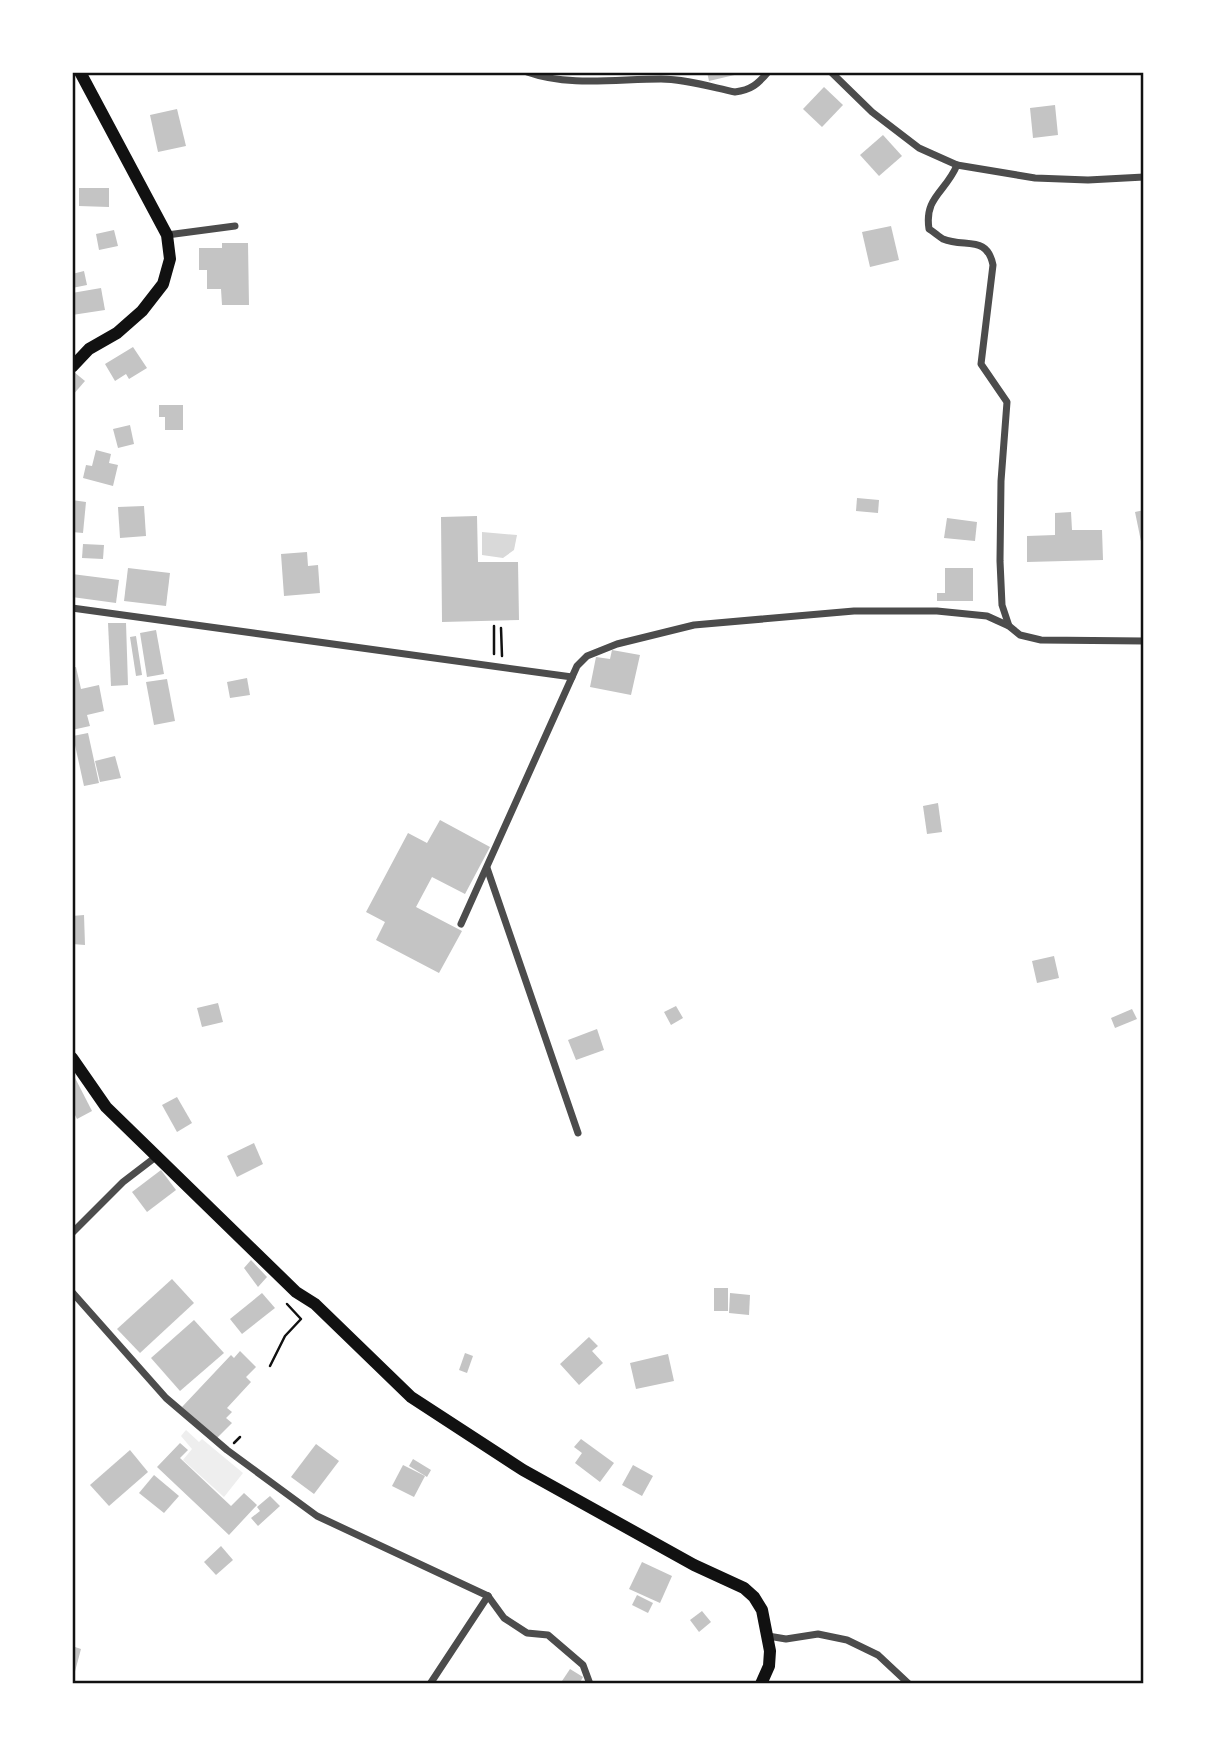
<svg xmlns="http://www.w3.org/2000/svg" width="1216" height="1756" font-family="'DM Sans',sans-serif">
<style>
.green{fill:#eee}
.water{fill:#d9d9d9}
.building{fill:#c4c4c4}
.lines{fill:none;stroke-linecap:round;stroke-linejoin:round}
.path{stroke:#111;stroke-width:2.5}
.minor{stroke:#4c4c4c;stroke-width:7}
.secondary{stroke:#111;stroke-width:12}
.neatline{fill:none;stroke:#111;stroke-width:2.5}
</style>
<rect width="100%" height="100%" fill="#fff"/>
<path class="green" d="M186,1430L199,1442L202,1439L243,1473L224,1497L183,1460L192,1449L181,1436Z"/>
<path class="water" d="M482,532L517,535L514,550L503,558L482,555Z"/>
<g class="building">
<path d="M707,72H743V73L709,81Z"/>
<path d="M824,87L843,105L822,127L803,109Z"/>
<path d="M1055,105L1058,135L1033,138L1030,108Z"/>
<path d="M177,109L186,146L158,152L150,115Z"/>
<path d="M883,135L902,156L879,176L860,155Z"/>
<path d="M79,188H109V207L79,206Z"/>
<path d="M891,226L899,260L870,267L862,232Z"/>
<path d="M114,230L118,246L99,250L96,234Z"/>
<path d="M222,243H248L249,305H222L221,289H207V270H199V248H222Z"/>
<path d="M84,271L87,285L72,288V274Z"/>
<path d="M101,288L105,310L72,315V293Z"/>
<path d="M133,347L147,368L129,379L126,374L115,381L105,364Z"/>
<path d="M74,372L85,381L72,396V374Z"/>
<path d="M159,405H183V430H165V417H159Z"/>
<path d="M130,425L134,444L118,448L113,429Z"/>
<path d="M96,450L111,454L109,463L118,465L113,486L83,478L86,465L92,466Z"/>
<path d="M857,498L879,500L878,513L856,511Z"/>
<path d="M72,500L86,502L83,533L72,532Z"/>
<path d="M144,506L146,536L120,538L118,507Z"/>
<path d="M1144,510V551H1143L1135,512Z"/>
<path d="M1071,512L1072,530H1102L1103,560L1027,562V536L1055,535V513Z"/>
<path d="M477,516L478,562H518L519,620L442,622L441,517Z"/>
<path d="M947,518L977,522L975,541L944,538Z"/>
<path d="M83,544L104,545L103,559L82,558Z"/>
<path d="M307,552L308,566L318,565L320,593L284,596L281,554Z"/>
<path d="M128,568L170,573L166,606L124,601Z"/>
<path d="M945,568H973V601H937V593H945Z"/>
<path d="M72,574L119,580L116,603L72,597Z"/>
<path d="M108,623H126L128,685L111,686Z"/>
<path d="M156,630L164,674L147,677L140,633Z"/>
<path d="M136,636L142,675L136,676L130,637Z"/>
<path d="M612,650L640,655L631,695L590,687L596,657L610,659Z"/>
<path d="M76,667L81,689L99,685L104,711L87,715L90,726L72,730V668Z"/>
<path d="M247,678L250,695L230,698L227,682Z"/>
<path d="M167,679L175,721L154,725L146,682Z"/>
<path d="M88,733L99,783L84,786L73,736Z"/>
<path d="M115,756L121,778L100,782L95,761Z"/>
<path d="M938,803L942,832L927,834L923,806Z"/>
<path d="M440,820L490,847L465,894L432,877L416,907L462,931L439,973L376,940L385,922L366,912L408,833L427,843Z"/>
<path d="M84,915L85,945L72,944V916Z"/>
<path d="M1054,956L1059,978L1037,983L1032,961Z"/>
<path d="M218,1003L223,1022L202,1027L197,1008Z"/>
<path d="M676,1006L683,1018L671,1025L664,1012Z"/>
<path d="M1132,1009L1137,1019L1115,1028L1111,1018Z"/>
<path d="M597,1029L604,1050L576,1060L568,1040Z"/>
<path d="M72,1072L92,1111L77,1119L72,1109Z"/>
<path d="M177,1097L192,1123L177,1132L162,1105Z"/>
<path d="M254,1143L263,1164L237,1177L227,1156Z"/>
<path d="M161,1170L176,1190L147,1212L132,1192Z"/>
<path d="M251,1260L267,1277L258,1287L244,1268Z"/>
<path d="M172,1279L194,1303L140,1353L117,1329Z"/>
<rect x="714" y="1288" width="14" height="23"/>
<path d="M262,1293L275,1308L242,1334L230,1319Z"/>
<path d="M730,1293L750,1295L749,1315L729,1313Z"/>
<path d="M194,1320L224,1353L180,1391L151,1358Z"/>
<path d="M589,1337L598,1346L592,1351L603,1363L579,1385L560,1364Z"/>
<path d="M240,1351L256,1367L246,1377L251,1382L227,1408L232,1412L226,1418L232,1423L216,1439L182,1407L231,1355L234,1358Z"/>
<path d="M465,1353L473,1356L467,1373L459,1370Z"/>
<path d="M668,1354L674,1381L636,1389L630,1363Z"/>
<path d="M581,1439L614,1463L600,1482L575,1463L582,1453L574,1447Z"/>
<path d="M180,1443L188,1450L180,1458L231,1506L244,1493L257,1505L229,1535L157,1467Z"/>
<path d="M316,1444L339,1461L314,1494L291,1477Z"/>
<path d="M130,1450L148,1472L109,1506L90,1485Z"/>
<path d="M413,1459L431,1470L427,1477L409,1466Z"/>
<path d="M403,1465L425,1476L414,1497L392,1486Z"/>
<path d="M633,1465L653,1476L642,1496L622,1485Z"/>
<path d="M154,1475L179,1496L164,1513L139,1493Z"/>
<path d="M270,1496L280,1506L258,1526L251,1518L260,1511L257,1507Z"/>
<path d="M221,1546L233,1560L216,1575L204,1562Z"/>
<path d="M642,1562L672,1576L660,1603L629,1589Z"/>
<path d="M637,1595L653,1603L648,1613L632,1605Z"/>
<path d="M702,1611L711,1622L699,1632L690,1620Z"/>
<path d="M72,1646L81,1649L73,1679H72Z"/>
<path d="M570,1669L583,1677L579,1684H560Z"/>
</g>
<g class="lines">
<g class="path">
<path d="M501,628L502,656"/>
<path d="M494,654V626"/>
<path d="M270,1366L285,1336L301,1319L287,1304"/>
<path d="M234,1443L240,1437"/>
</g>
<g class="minor">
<path d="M527,72C569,87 617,79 661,79C685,79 711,87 735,92C751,90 758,84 768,72"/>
<path d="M831,72L872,112L919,148L957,165"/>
<path d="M167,235L235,226"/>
<path d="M72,608L572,677"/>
<path d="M1009,626L1002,605L1000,561L1001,481L1007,402L981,364L993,265C987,235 965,248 943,239C939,237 934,232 929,229C924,197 946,192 957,165L1035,178L1088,180L1144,177"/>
<path d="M487,868L578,1133"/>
<path d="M461,924L577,666L587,656L617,644L694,625L854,611H937L987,616L1009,626L1020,635L1041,640L1144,641"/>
<path d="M72,1233L123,1182L157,1156"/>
<path d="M72,1292L166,1398L227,1450L317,1516L488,1596"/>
<path d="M488,1596L504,1618L527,1633L548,1635L583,1665L590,1684"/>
<path d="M768,1636L786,1639L818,1634L847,1640L878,1655L909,1684"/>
<path d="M430,1684L488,1596"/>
</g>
<g class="secondary">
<path d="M72,367L89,349L117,333L142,311L163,284L170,259L167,235L80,72"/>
<path d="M72,1058L106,1107L296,1292L315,1304L411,1397L523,1470L694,1565L744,1588L754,1597L762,1610L770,1651L769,1666L761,1684"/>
</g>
</g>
<rect width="1216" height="1756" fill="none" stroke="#ffffff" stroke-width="147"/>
<rect x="74" y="74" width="1068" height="1608" class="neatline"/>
</svg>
